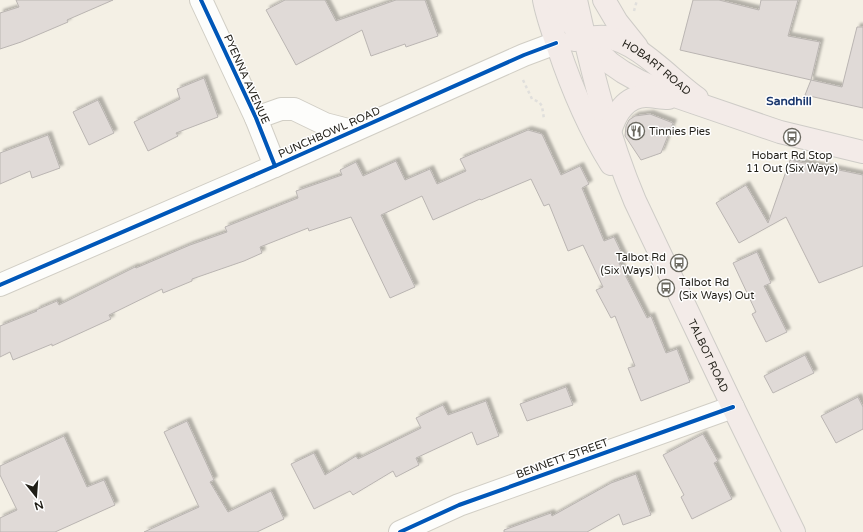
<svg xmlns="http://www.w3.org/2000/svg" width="863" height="532" font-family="'Varela Round',sans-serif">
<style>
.building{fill:#e0dad7;stroke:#bab5b2;filter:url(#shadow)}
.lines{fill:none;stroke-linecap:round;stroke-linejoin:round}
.minor-casing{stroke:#d1cec5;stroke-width:24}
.major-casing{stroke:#ceccc7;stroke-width:24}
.path{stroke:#e0dfdc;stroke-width:2.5;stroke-dasharray:3 3;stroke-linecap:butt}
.minor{stroke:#fdfdfb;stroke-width:22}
.major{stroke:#f3ebe8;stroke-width:22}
.cycleway-casing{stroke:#fff;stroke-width:6}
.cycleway{stroke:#0057b8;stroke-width:4}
.labels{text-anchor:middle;stroke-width:3;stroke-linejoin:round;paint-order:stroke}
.street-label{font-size:11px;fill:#201e17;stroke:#fff}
.poi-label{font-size:11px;fill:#201e17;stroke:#fff;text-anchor:start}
.neighbourhood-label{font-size:12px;font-weight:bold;fill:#1a376d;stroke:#fff}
</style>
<defs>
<filter id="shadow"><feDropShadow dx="3.5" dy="-3.5" stdDeviation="1" flood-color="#0004"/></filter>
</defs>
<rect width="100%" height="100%" fill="#f4f0e5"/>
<g class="building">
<path d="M16,0H113L67,20L68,22L21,42L0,49V13L19,7Z"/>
<path d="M285,0H325L336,21L396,0H425L438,36L406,47L405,44L371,56L362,30L296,65L266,10Z"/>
<path d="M693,0H719L759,10L761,0H798L788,36L820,42L811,80L680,50Z"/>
<path d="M857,27H863V108L805,95L811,80L842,87Z"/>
<path d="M204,78L218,117L176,133L178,136L148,151L134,122L180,99L177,89Z"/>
<path d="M98,100L114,133L89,145L73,112Z"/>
<path d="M650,114L673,123L661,153L641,160L625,136L626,126L629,120L635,116Z"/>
<path d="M528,130L542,134L561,175L580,166L589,184L582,188L604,241L614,237L625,260L619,263L647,318L651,316L666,353L677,349L690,382L641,401L628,368L635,366L615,316L611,318L596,290L603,287L583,245L568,251L549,204L544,206L531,179L481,200L480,199L433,220L422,196L381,215L415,287L390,298L351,217L309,231L308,228L260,247L262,253L244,261L192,279V281L163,293L162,289L109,315L111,319L52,346V344L13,360L10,352L0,357V326L37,311L36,310L57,301L59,305L135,267L136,268L190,245L227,232L225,227L298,198L296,191L342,175L340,170L356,162L363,176L396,161L405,180L430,169L437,184L466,171L460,159Z"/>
<path d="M48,135L60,168L32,178L30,171L0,184V153Z"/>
<path d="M790,160L863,175V266L819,283L786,217L739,243L716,203L746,185L768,223Z"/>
<path d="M757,252L771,283L764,286L787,332L766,342L752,314L756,312L733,263Z"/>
<path d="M805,355L814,373L773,393L764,376Z"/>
<path d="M566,387L573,405L527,421L520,404Z"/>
<path d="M858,397L863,407V429L836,443L821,416Z"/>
<path d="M486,401L499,436L477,445L472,432L416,458L419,465L396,477L393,471L353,495L350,491L314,509L291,464L314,453L325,475L356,456L358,459L421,428L416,418L443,405L448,415Z"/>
<path d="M187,421L214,480L210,482L228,512L271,491L284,519L257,532H144L199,507L164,432Z"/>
<path d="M703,434L718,461L714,463L732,499L692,519L681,497L684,495L663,455Z"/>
<path d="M64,436L87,487L104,480L115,505L55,532H0V518L17,510L0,475V466Z"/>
<path d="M636,474L651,515L623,525L619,514L587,532H504V530L551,513L552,516L611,483Z"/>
</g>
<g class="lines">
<g class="minor-casing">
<g id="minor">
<path d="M201,0L256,118L275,166"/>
<path d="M256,118L281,109H294L325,124L352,131"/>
<path d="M0,285L275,166L524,55L556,43"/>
<path d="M400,532L459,505L733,407"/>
</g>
</g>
<g class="major-casing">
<g id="major">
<path d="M544,0C547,16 553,32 558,47C572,89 588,127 611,164"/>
<path d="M557,0L573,25L595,49L610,63L623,72L639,81L666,93L780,132L863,152"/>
<path id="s1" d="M576,0C591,68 608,137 635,201L733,407L794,532"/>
<path d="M604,0L617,22L637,47"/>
<path id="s2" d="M574,40C583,39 595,36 605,37C638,41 670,79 697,98"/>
<path d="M610,132C615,115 625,96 646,96C653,96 661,98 668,98"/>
</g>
</g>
<g class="path">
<path d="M634,11L637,0"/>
<path d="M523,80L532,99L539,102L542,106L544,119"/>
</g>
<use href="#minor" class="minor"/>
<use href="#major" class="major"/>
<g class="cycleway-casing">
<g id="cycleway">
<path d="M201,0L256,118L275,166"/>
<path d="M0,285L275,166L524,55L556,43"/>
<path d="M400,532L459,505L733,407"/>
</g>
</g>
<use href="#cycleway" class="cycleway"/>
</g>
<defs>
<g id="restaurant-ring" transform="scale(0.9)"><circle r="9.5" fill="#fff" stroke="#6a685f" stroke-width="1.5"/><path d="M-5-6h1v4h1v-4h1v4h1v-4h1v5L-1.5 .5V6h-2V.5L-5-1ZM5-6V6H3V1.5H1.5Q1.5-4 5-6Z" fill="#6a685f"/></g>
<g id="bus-ring" transform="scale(0.9)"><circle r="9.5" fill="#fff" stroke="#6a685f" stroke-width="1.5"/><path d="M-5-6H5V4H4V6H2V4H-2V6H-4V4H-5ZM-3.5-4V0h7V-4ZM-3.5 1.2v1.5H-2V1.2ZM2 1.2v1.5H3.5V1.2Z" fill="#6a685f"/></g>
</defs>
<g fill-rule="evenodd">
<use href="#restaurant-ring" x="636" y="131"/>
<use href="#bus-ring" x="792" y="137"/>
<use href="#bus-ring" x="679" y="263"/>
<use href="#bus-ring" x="666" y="288"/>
</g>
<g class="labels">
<g class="street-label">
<text dy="4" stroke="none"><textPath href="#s2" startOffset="92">HOBART ROAD</textPath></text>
<text transform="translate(247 79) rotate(66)" y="4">PYENNA AVENUE</text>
<text transform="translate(329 132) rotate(-24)" y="4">PUNCHBOWL ROAD</text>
<text dy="4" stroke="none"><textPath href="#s1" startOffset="381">TALBOT ROAD</textPath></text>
<text transform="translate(562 458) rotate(-20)" y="4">BENNETT STREET</text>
</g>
<g class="poi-label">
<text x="649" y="135">Tinnies Pies</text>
<text x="792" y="159" text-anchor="middle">Hobart Rd Stop<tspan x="792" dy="13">11 Out (Six Ways)</tspan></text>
<text x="666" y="261" text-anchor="end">Talbot Rd<tspan x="666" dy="13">(Six Ways) In</tspan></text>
<text x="679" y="286">Talbot Rd<tspan x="679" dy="13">(Six Ways) Out</tspan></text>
</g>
<g class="neighbourhood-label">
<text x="789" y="105">Sandhill</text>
</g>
</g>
<g transform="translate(36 496) rotate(163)" stroke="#ffffff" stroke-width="3" paint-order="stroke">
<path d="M0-3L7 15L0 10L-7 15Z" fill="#201e17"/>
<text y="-6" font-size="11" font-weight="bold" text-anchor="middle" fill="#201e17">N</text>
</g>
</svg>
